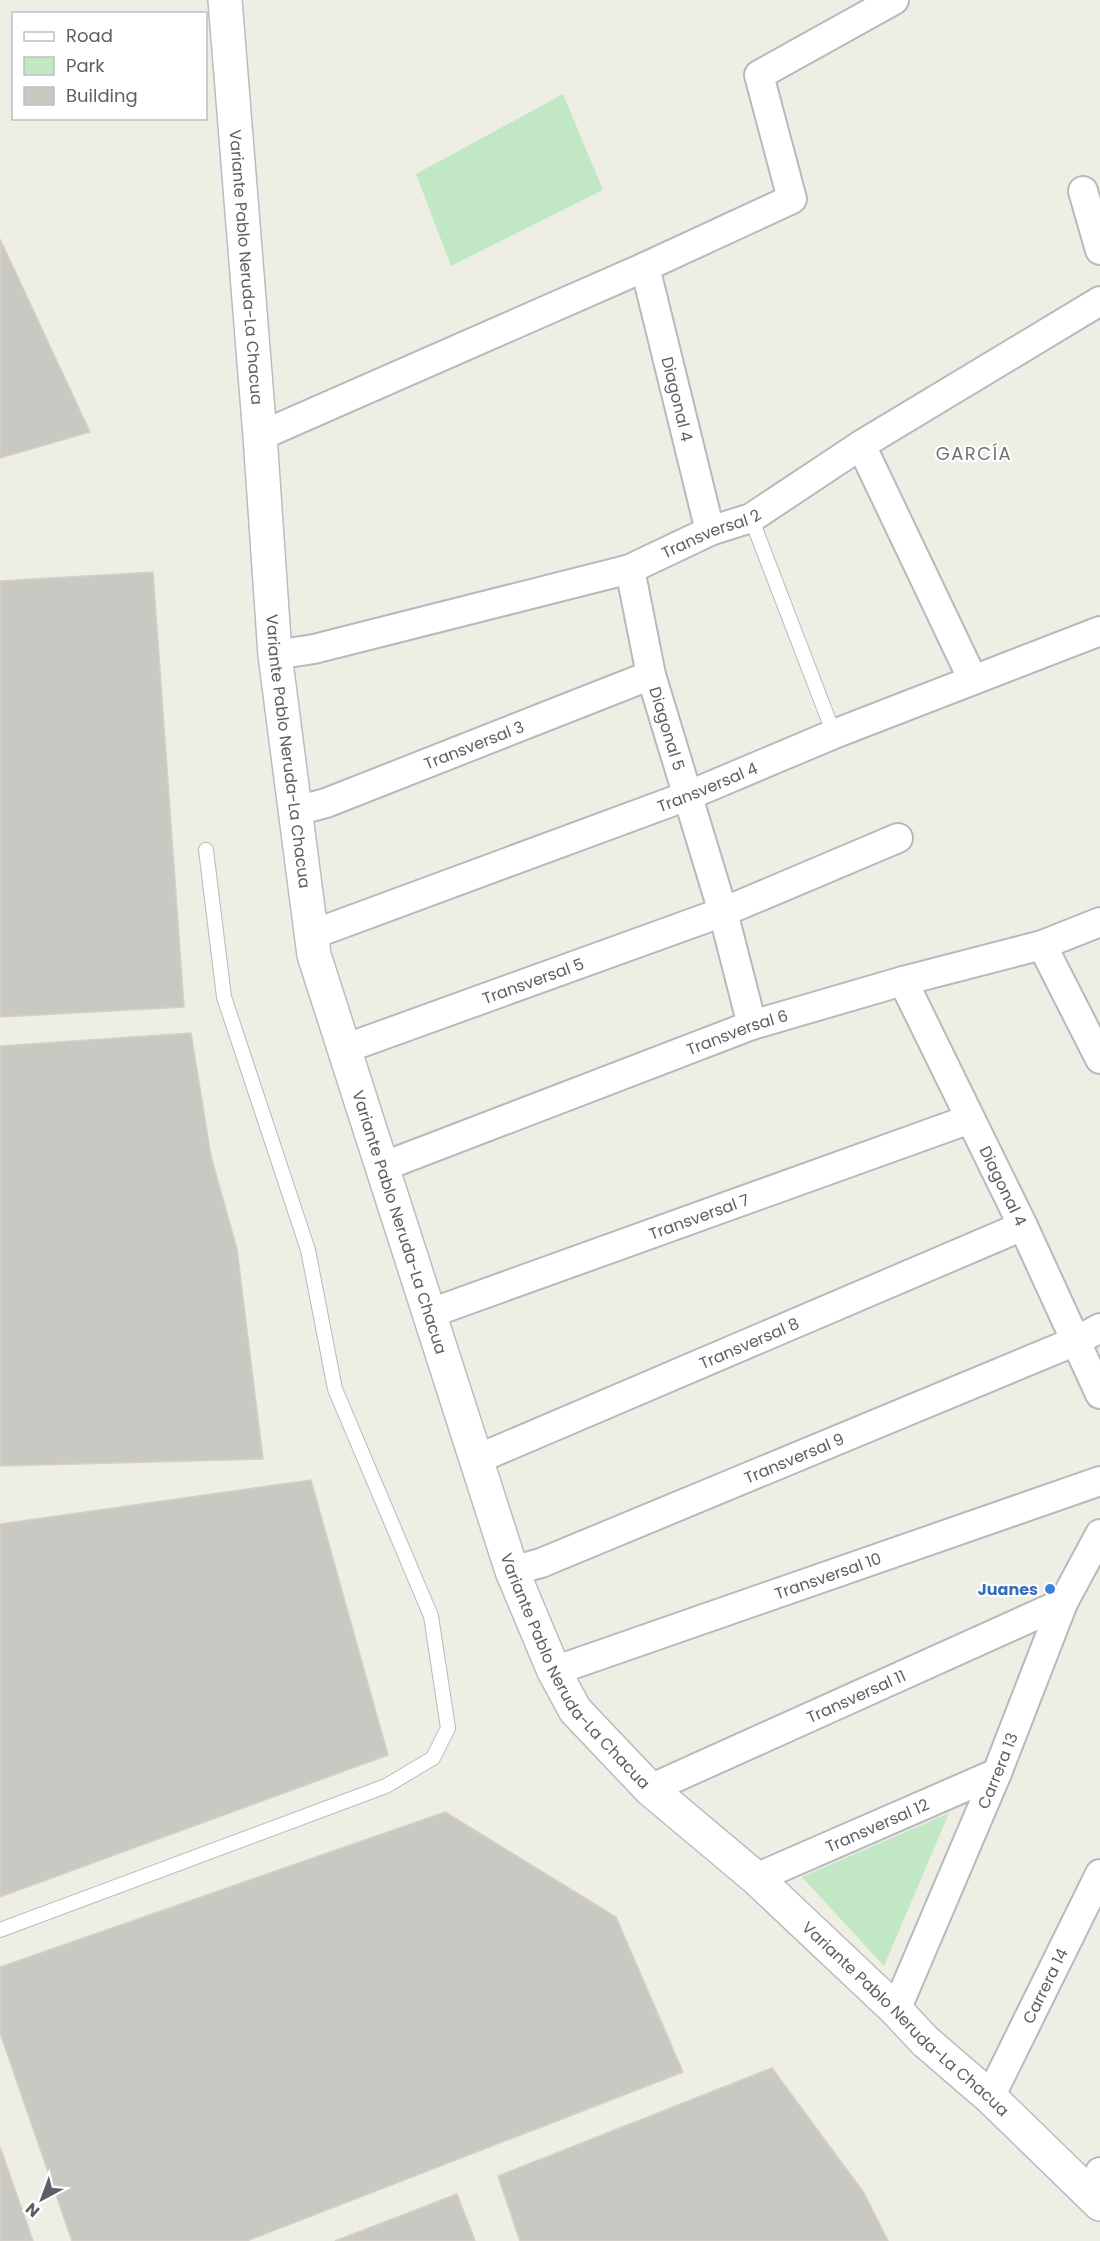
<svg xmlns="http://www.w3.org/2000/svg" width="1100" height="2241" font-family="Poppins,sans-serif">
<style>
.green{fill:#c1e7c5}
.building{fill:#cac8c2;stroke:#d4d1c3;stroke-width:1.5}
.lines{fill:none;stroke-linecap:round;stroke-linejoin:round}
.lane-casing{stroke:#b7b9bf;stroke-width:16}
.street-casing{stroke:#b7b9bf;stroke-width:32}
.secondary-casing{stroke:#babcc3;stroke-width:36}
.lane{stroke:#fff;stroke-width:14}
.street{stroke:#fff;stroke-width:28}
.secondary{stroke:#fff;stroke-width:33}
.shop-dot{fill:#3f7fe0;stroke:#fff;stroke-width:2}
.labels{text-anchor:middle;stroke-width:4.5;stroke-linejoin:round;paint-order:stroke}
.street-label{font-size:16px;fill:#5c5f65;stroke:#fff}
.shop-label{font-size:16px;font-weight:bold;fill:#366cbe;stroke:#fff;text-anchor:end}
.neighbourhood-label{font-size:18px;letter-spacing:1.5px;fill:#6d7177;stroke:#fff}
</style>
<rect width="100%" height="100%" fill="#efeee5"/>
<g class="green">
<path d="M563,94L603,190L451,266L416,174Z"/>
<path d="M949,1813L884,1966L802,1877Z"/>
</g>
<g class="building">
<path d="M0,239L90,432L0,458Z"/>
<path d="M153,572L184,1007L0,1017V581Z"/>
<path d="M191,1033L211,1156L237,1249L263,1459L0,1466V1046Z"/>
<path d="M311,1480L388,1755L0,1897V1524Z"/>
<path d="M445,1812L616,1917L683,2072L247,2241H72L0,2033V1967Z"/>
<path d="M772,2068L864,2193L888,2241H520L498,2176Z"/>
<path d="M0,2147L33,2241H0Z"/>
<path d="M457,2194L475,2241H335Z"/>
</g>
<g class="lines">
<g class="lane-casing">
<g id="lane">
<path d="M751,518L834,734"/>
<path d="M0,1930L386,1786L433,1758L448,1728L431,1616L335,1389L308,1250L224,997L206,850"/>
</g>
</g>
<g class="street-casing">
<g id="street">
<path d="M1083,191L1100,250"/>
<path id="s1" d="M645,267L710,531"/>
<path d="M260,436L645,267L792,199L759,75L894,0"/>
<path d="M861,445L973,680"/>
<path id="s2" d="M630,569L651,675L723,912L752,1025"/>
<path id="s3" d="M275,655L314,649L630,569L710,531L751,518L861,445L1100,301"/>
<path id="s4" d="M296,811L326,803L651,675"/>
<path id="s5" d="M311,935L687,796L834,734L1100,631"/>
<path d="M1042,945L1100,1059"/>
<path id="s6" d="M903,981L1023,1226L1100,1394"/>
<path id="s7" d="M344,1049L723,912L898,838"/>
<path id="s8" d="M382,1167L752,1025L903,981L1042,945L1100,922"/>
<path id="s9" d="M428,1314L970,1119"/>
<path id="s10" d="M475,1460L1023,1226"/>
<path id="s11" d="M512,1571L541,1563L1076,1341L1100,1328"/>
<path id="s12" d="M554,1671L1100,1481"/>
<path id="s13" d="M650,1789L1063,1603"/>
<path id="s14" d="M756,1878L997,1773"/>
<path id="s15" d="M896,2010L997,1773L1063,1603L1100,1534"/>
<path id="s16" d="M990,2097L1100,1874"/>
<path d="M1091,2193L1100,2172"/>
</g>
</g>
<g class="secondary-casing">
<g id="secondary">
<path id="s17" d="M225,0L260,436L275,655L314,955L512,1571L554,1671L575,1710L650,1789L756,1878L896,2010L925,2041L990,2097L1100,2204"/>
</g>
</g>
<use href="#lane" class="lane"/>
<use href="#street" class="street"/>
<use href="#secondary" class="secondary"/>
</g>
<circle class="shop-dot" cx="1050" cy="1589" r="6"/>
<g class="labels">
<g class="street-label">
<text dy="6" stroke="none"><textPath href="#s17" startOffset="268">Variante Pablo Neruda-La Chacua</textPath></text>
<text dy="6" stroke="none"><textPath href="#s1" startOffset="136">Diagonal 4</textPath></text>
<text dy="6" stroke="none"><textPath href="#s3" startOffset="454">Transversal 2</textPath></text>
<text dy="6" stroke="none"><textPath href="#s2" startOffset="164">Diagonal 5</textPath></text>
<text dy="6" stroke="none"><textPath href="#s4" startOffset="190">Transversal 3</textPath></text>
<text dy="6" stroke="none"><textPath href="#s17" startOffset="754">Variante Pablo Neruda-La Chacua</textPath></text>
<text dy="6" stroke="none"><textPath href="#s5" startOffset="423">Transversal 4</textPath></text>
<text dy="6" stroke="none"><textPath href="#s7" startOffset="201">Transversal 5</textPath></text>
<text dy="6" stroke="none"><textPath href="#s8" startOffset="380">Transversal 6</textPath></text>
<text dy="6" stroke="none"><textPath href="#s6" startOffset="228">Diagonal 4</textPath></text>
<text dy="6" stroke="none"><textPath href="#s9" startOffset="288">Transversal 7</textPath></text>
<text dy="6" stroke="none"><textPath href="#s17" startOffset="1240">Variante Pablo Neruda-La Chacua</textPath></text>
<text dy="6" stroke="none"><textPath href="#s10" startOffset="298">Transversal 8</textPath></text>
<text dy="6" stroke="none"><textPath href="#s11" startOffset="304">Transversal 9</textPath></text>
<text dy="6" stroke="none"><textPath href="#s12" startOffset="290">Transversal 10</textPath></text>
<text dy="6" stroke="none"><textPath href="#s17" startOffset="1726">Variante Pablo Neruda-La Chacua</textPath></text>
<text dy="6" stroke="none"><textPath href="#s13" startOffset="226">Transversal 11</textPath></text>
<text dy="6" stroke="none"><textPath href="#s15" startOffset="260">Carrera 13</textPath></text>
<text dy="6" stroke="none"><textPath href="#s14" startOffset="132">Transversal 12</textPath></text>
<text dy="6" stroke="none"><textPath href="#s16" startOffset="124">Carrera 14</textPath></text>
<text dy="6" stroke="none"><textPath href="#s17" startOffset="2212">Variante Pablo Neruda-La Chacua</textPath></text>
</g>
<g class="shop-label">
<text x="1038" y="1595">Juanes</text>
</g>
<g class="neighbourhood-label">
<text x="974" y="460">GARCÍA</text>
</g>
</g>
<rect x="12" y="12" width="195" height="108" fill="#ffffff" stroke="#bebfc1" stroke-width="1.5"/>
<rect x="24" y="32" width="30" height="9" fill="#ffffff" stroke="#bebfc1" stroke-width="1.5"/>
<text x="66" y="42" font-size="18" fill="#5c5f65">Road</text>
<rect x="24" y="57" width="30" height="18" fill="#c1e7c5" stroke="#bebfc1" stroke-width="1.5"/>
<text x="66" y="72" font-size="18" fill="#5c5f65">Park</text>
<rect x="24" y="87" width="30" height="18" fill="#cac8c2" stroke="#bebfc1" stroke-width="1.5"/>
<text x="66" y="102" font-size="18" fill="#5c5f65">Building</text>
<g transform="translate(42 2199) rotate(221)" stroke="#ffffff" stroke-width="4.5" paint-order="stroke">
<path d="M0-4.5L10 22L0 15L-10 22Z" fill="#5c5f65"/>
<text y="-9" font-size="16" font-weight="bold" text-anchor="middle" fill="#5c5f65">N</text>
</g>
</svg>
